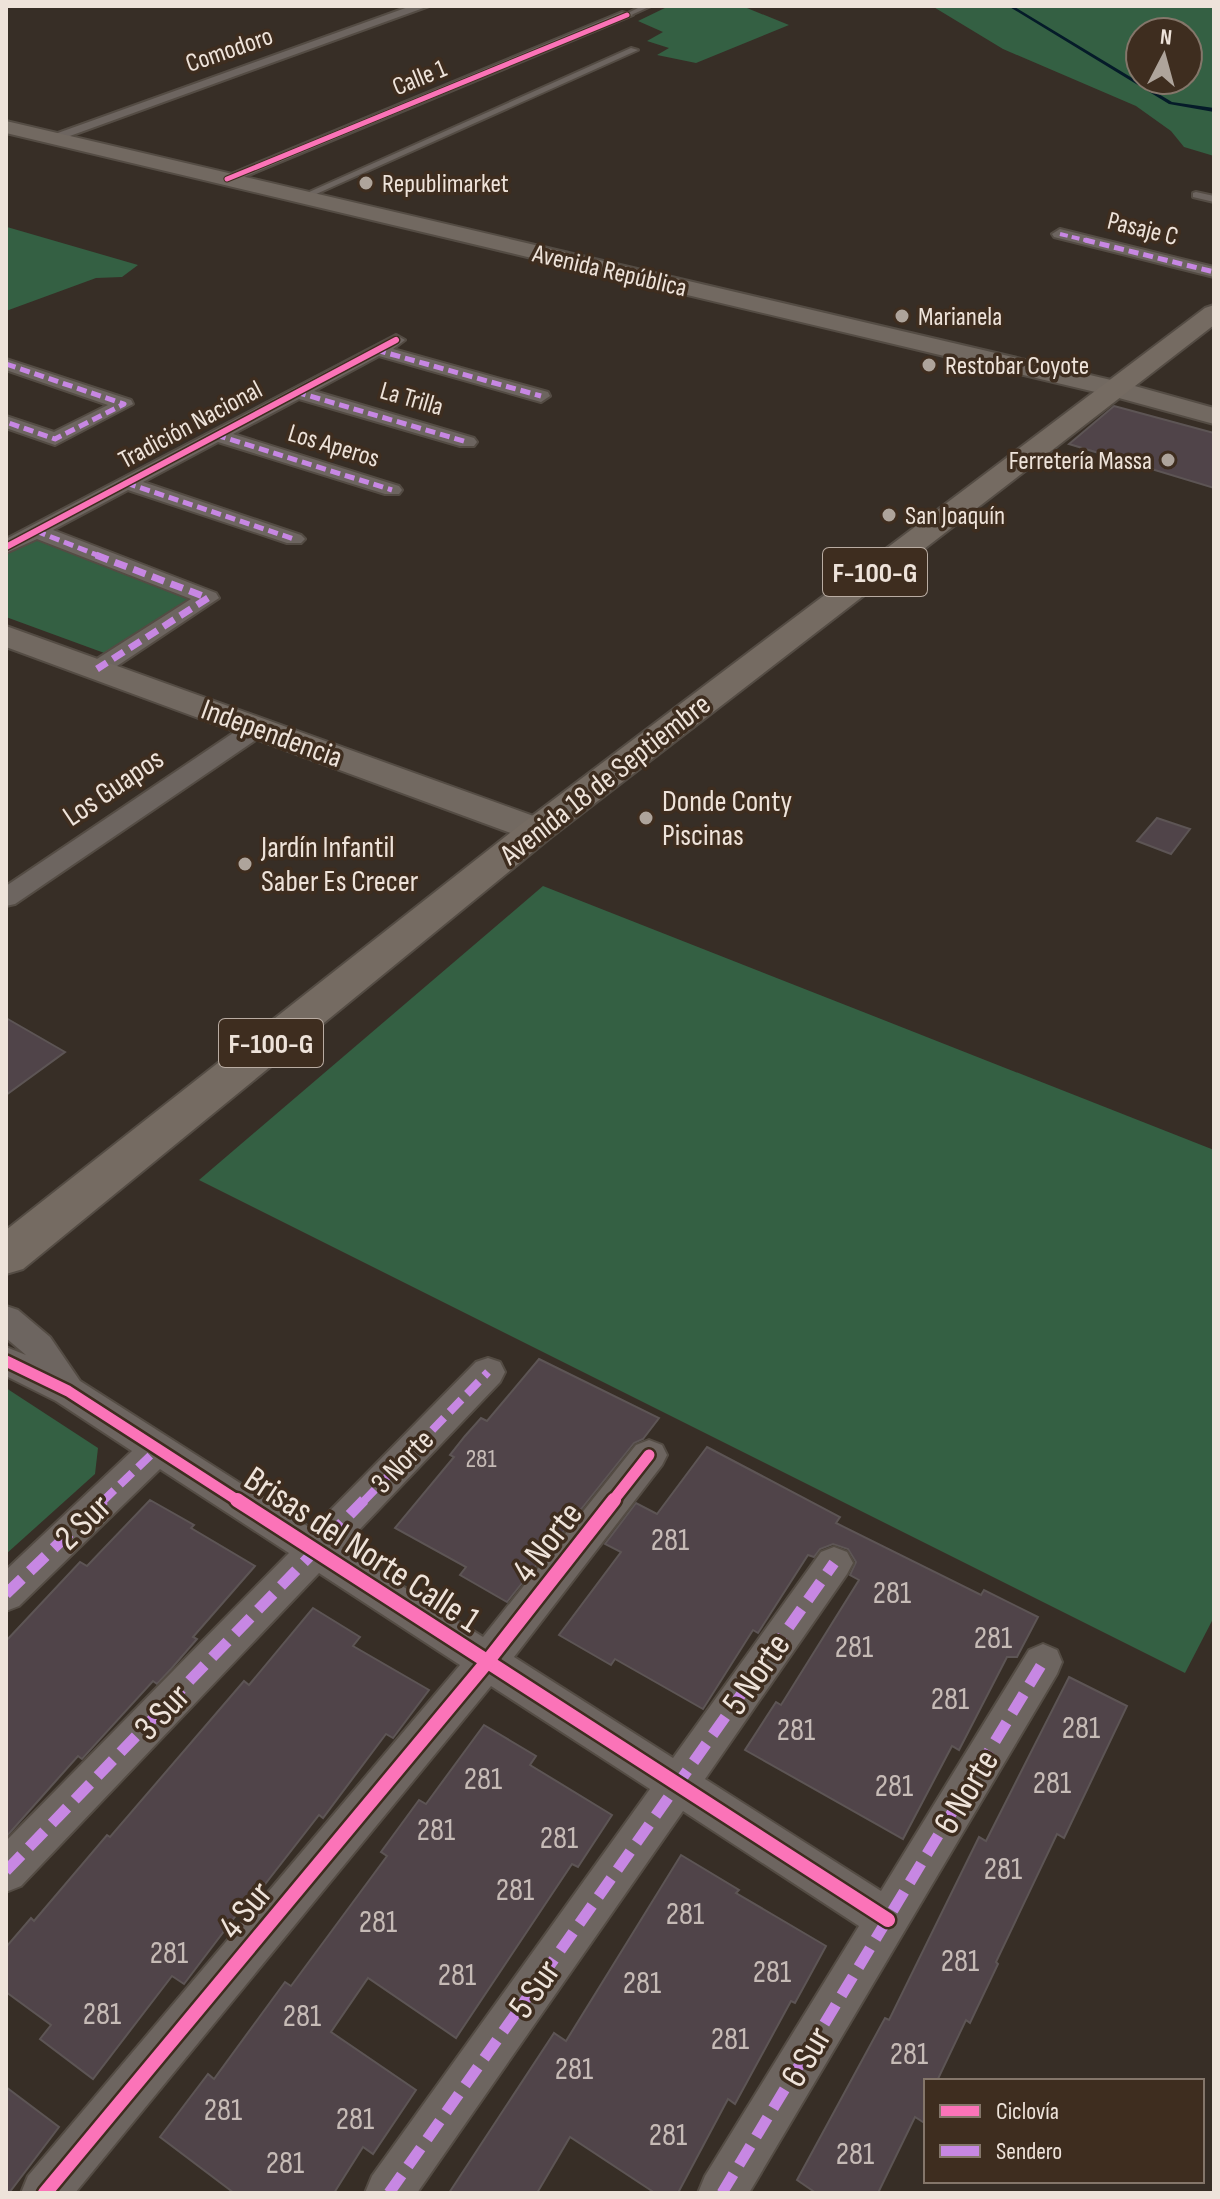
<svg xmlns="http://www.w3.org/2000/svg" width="1220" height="2199" font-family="'Sofia Sans Condensed',sans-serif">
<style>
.green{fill:#346043;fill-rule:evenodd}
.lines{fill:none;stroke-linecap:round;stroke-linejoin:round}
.stream{fill:#051b29;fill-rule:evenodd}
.building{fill:#504449;stroke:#5d5555;stroke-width:2}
.lane-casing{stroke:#544c44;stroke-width:4}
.street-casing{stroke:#544c44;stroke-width:4}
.secondary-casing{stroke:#544c44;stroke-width:4}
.primary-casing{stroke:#544c44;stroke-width:4}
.lane{fill:#6d6560;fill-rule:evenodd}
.street{fill:#6d6560;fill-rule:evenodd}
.secondary{fill:#726961;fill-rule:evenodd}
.primary{fill:#756b62;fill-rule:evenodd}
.quiet-far4{stroke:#c787e3;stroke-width:4;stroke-dasharray:8 4;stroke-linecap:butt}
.quiet-far3{stroke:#c787e3;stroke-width:5;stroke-dasharray:10 5;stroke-linecap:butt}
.quiet-far2{stroke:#c787e3;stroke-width:7;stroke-dasharray:13 7;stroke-linecap:butt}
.quiet-far1{stroke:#c787e3;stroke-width:8;stroke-dasharray:17 8;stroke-linecap:butt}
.quiet{stroke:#c787e3;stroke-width:11;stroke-dasharray:22 11;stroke-linecap:butt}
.cycleway-far3-casing{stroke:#3e2d1f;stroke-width:7}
.cycleway-far2-casing{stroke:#3e2d1f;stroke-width:9}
.cycleway-far1-casing{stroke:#3e2d1f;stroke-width:16}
.cycleway-casing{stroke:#3e2d1f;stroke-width:19}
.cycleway-far3{stroke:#fb73b8;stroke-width:5}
.cycleway-far2{stroke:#fb73b8;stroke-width:6}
.cycleway-far1{stroke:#fb73b8;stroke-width:11}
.cycleway{stroke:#fb73b8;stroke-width:14}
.poi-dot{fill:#aea49b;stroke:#3e2d1f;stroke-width:3}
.labels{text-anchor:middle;stroke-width:7;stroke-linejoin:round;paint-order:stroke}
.far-street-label{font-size:26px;fill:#eee3da;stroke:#3e2d1f}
.far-poi-label{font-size:26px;fill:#eee3da;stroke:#3e2d1f;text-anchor:start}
.number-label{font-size:26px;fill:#c6bbb6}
.shield{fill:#3e2d1f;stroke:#b9aca2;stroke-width:2}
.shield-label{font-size:28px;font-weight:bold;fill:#eee3da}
.street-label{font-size:30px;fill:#eee3da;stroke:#3e2d1f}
.poi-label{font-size:30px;fill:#eee3da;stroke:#3e2d1f;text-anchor:start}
.near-number-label{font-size:32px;fill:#c6bbb6}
.near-street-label{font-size:36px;fill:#eee3da;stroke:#3e2d1f}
</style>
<rect width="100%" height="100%" fill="#372e26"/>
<g class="green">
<path d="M669,6H742L789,25L696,63L657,55L669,48L647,41L663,32L638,21Z"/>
<path d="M932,6H1214V156L1184,147L1171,131L1136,106L1003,49ZM1140,32H1188V80H1140Z"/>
<path d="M6,228L7,227L138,265L122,277L96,278L6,311Z"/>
<path d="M36,537L197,597L107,654L6,617V554Z"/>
<path d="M543,886L1214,1150V1617L1185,1673L199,1180Z"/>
<path d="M6,1388L98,1448L95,1474L6,1554Z"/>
</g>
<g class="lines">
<path class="stream" d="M1008,6H1013L1172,102L1214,108V112L1169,104Z"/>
</g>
<g class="building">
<path d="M1114,406L1214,433V488L1069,444Z"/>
<path d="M1157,818L1190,829L1171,854L1137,841Z"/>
<path d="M6,1018L65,1052L6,1095Z"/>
<path d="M539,1359L659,1418L643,1439L634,1443L507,1602L460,1575L466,1567L395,1528L454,1457L450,1455L465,1436L481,1418L487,1421Z"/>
<path d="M707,1447L840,1517L836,1523L981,1595L984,1590L1038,1617L1017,1657H1007L959,1750L952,1746L903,1839L745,1750L776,1702L781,1705L859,1580L850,1575L856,1562L848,1549L833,1544L820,1549L814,1557L808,1555L758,1633L753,1630L703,1709L615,1659L611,1665L559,1635L621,1552L605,1544L636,1503L657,1514Z"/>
<path d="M150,1500L194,1525L191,1528L255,1566L193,1637L197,1639L171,1669L157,1684L153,1681L82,1759L78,1756L6,1837V1641L80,1562L87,1566Z"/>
<path d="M313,1608L360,1637L353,1646L429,1690L393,1738L386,1734L323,1818L319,1815L259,1892L256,1889L184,1984L172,1976L93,2079L40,2039L51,2025L6,1992V1947L31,1918L34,1921L107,1835L110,1837L244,1681L249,1685Z"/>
<path d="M1069,1677L1127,1706L1064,1838L1057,1834L996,1962L998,1964L970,2023L966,2020L937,2081H926V2124L915,2117L878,2193H816L797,2180L885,2018L889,2020L979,1837L986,1841Z"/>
<path d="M484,1725L536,1756L530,1765L612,1815L578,1867L572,1864L456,2038L368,1978L331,2032L416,2090L373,2154L363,2147L334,2193H234L160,2137L208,2074L214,2079L285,1982L291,1986L387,1856L381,1852L419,1800L426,1804Z"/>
<path d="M681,1855L739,1890L736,1893L826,1946L795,2003L791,2001L735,2104L728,2099L678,2193H655L570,2137L537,2193H449L554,2033L566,2041Z"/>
<path d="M6,2087L59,2127L9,2193H6Z"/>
</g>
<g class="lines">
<g class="lane-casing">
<g id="lane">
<path d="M642,6H651L629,16L624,15Z"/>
<path d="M631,48L638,50L305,199L298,197Z"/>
<path d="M1196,192L1214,196V202L1193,197V193Z"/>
</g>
</g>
<g class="street-casing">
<g id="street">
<path d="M411,6H429L56,141L51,142L44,138Z"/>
<path d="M622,12L633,15L232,182H222L219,179Z"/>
<path d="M1060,229L1214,267V277L1054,237L1052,234Z"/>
<path d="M396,335L405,340L393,349L548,392L550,396L541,402L379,356L314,391L474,438L477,442L474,446H460L299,399L233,434L399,486L402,490L399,494H385L218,442L143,482L301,535L305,539L301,543H287L128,490L53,530L216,593L219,598L105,674H89L85,669L89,664L191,599L37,539L6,553V539Z"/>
<path d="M6,359L131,400L133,404L55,445L6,428V416L54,432L108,405L6,370Z"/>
<path d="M257,721L266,723L269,728L266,733L15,904L6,906V886L248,723Z"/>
<path d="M6,1306L18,1310L50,1337L80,1381L312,1529L476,1362L488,1358L500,1362L505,1372L500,1382L342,1548L483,1637L636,1445L649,1440L662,1445L667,1455L662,1465L514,1657L673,1758L821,1552L834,1547L847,1552L853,1563L847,1574L705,1779L881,1891L1029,1650L1043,1644L1057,1650L1062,1662L1057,1674L749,2193H698L705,2176L859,1926L683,1811L417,2193H365L372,2176L650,1789L491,1686L75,2193H21L28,2176L460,1665L319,1573L21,1886L6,1892V1841L289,1553L160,1469L19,1606L6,1611V1570L132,1451L56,1401L6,1376V1347L26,1355L6,1338Z"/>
</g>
</g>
<g class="secondary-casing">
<g id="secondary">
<path d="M6,121L1124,383L1214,408V424L1108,395L6,133Z"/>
<path d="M6,626L550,822L555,830L550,838L537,841L524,838L6,647Z"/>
</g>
</g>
<g class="primary-casing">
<path id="primary" d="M1214,305V325L550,838L23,1269L6,1274V1230L524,822L1205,308Z"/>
</g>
<use href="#lane" class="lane"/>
<use href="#street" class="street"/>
<use href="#secondary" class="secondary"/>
<use href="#primary" class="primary"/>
<path class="quiet-far4" d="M1060,234L1093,242"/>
<g class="quiet-far3">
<path d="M1085,240L1214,272"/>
<path d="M376,350L541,396"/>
<path d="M6,364L124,404L55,439L6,422"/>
<path d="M296,392L467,442"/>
<path d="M216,435L392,490"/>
<path d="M126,483L294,539"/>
<path d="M36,531L102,557"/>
</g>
<path class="quiet-far2" d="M96,555L208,598L97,669"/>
<g class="quiet-far1">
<path d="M102,1502L157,1449"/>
<path d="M363,1502L488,1372"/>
</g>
<g class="quiet">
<path d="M6,1594L104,1500"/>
<path d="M6,1871L364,1500"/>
<path d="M389,2193L834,1563"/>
<path d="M722,2193L1043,1662"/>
</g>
<g class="cycleway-far3-casing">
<path id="cycleway-far3" d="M227,179L627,15"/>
</g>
<g class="cycleway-far2-casing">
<path id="cycleway-far2" d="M6,547L396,340"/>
</g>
<g class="cycleway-far1-casing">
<g id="cycleway-far1">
<path d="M6,1361L68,1391L240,1502"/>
<path d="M612,1502L649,1455"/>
</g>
</g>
<g class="cycleway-casing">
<g id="cycleway">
<path d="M237,1500L888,1920"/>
<path d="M45,2193L487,1662L614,1500"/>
</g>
</g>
<use href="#cycleway-far3" class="cycleway-far3"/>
<use href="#cycleway-far2" class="cycleway-far2"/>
<use href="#cycleway-far1" class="cycleway-far1"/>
<use href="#cycleway" class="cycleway"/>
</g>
<g class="poi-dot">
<circle cx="366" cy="183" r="8"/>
<circle cx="902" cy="316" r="8"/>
<circle cx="929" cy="365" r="8"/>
<circle cx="1168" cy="460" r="8"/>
<circle cx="889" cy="515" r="8"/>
<circle cx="646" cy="818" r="8"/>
<circle cx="245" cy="864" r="8"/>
</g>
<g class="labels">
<g class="far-street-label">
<text transform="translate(229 49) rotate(-19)" y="9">Comodoro</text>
<text transform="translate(419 77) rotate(-22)" y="9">Calle 1</text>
<text transform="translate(1143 228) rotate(14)" y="9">Pasaje C</text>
<text transform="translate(610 270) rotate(13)" y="9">Avenida República</text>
<text transform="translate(412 398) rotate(16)" y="9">La Trilla</text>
<text transform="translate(190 424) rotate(-28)" y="9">Tradición Nacional</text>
<text transform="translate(334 445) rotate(17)" y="9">Los Aperos</text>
</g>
<g class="far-poi-label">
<text x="382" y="192">Republimarket</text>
<text x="918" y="325">Marianela</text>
<text x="945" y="374">Restobar Coyote</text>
<text x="1152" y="469" text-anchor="end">Ferretería Massa</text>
<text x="905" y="524">San Joaquín</text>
</g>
<g class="number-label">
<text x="481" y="1467">281</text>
</g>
<g class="shield">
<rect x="823" y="548" width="104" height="48" rx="6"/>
<rect x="219" y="1019" width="104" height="48" rx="6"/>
</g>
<g class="shield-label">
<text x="875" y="582">F-100-G</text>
<text x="271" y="1053">F-100-G</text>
</g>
<g class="street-label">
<text transform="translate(272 733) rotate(20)" y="10">Independencia</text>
<text transform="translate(605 779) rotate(-38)" y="10">Avenida 18 de Septiembre</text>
<text transform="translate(113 787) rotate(-34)" y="10">Los Guapos</text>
<text transform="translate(402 1461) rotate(-46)" y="10">3 Norte</text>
</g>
<g class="poi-label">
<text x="662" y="811">Donde Conty<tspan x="662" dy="34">Piscinas</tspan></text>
<text x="261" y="857">Jardín Infantil<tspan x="261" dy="34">Saber Es Crecer</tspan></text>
</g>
<g class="near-number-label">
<text x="670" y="1550">281</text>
<text x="892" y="1603">281</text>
<text x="993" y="1648">281</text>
<text x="854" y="1657">281</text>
<text x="950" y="1709">281</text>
<text x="1081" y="1738">281</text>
<text x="796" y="1740">281</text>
<text x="483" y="1789">281</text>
<text x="1052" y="1793">281</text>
<text x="894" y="1796">281</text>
<text x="436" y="1840">281</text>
<text x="559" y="1848">281</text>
<text x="1003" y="1879">281</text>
<text x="515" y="1900">281</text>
<text x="685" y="1924">281</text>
<text x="378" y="1932">281</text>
<text x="169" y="1963">281</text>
<text x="960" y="1971">281</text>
<text x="772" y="1982">281</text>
<text x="457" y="1985">281</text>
<text x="642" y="1993">281</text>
<text x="102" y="2024">281</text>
<text x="302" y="2026">281</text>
<text x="730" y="2049">281</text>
<text x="909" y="2064">281</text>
<text x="574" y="2079">281</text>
<text x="223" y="2120">281</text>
<text x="355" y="2129">281</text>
<text x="668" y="2145">281</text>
<text x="855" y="2164">281</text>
<text x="285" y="2173">281</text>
</g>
<g class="near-street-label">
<text transform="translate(82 1521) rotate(-44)" y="13">2 Sur</text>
<text transform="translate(546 1541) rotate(-52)" y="13">4 Norte</text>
<text transform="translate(363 1548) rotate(33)" y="13">Brisas del Norte Calle 1</text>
<text transform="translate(755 1673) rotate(-55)" y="13">5 Norte</text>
<text transform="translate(161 1711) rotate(-46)" y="13">3 Sur</text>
<text transform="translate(965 1791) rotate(-59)" y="13">6 Norte</text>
<text transform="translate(244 1909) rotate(-50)" y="13">4 Sur</text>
<text transform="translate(533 1988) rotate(-55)" y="13">5 Sur</text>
<text transform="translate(805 2056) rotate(-59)" y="13">6 Sur</text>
</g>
</g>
<rect width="1220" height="2199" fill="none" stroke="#eee3da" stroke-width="16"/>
<rect x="924" y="2079" width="280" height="104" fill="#3e2d1f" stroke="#84766a" stroke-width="2"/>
<rect x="940" y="2105" width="40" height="12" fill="#fb73b8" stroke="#84766a" stroke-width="2"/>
<text x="996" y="2119" font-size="24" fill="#eee3da">Ciclovía</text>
<rect x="940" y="2145" width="40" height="12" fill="#c787e3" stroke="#84766a" stroke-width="2"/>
<text x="996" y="2159" font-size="24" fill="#eee3da">Sendero</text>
<g transform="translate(1164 56) rotate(6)"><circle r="38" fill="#3e2d1f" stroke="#84766a" stroke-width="2"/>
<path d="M0-6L14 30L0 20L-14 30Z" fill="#aea49b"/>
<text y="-12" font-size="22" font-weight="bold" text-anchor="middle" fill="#eee3da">N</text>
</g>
</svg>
